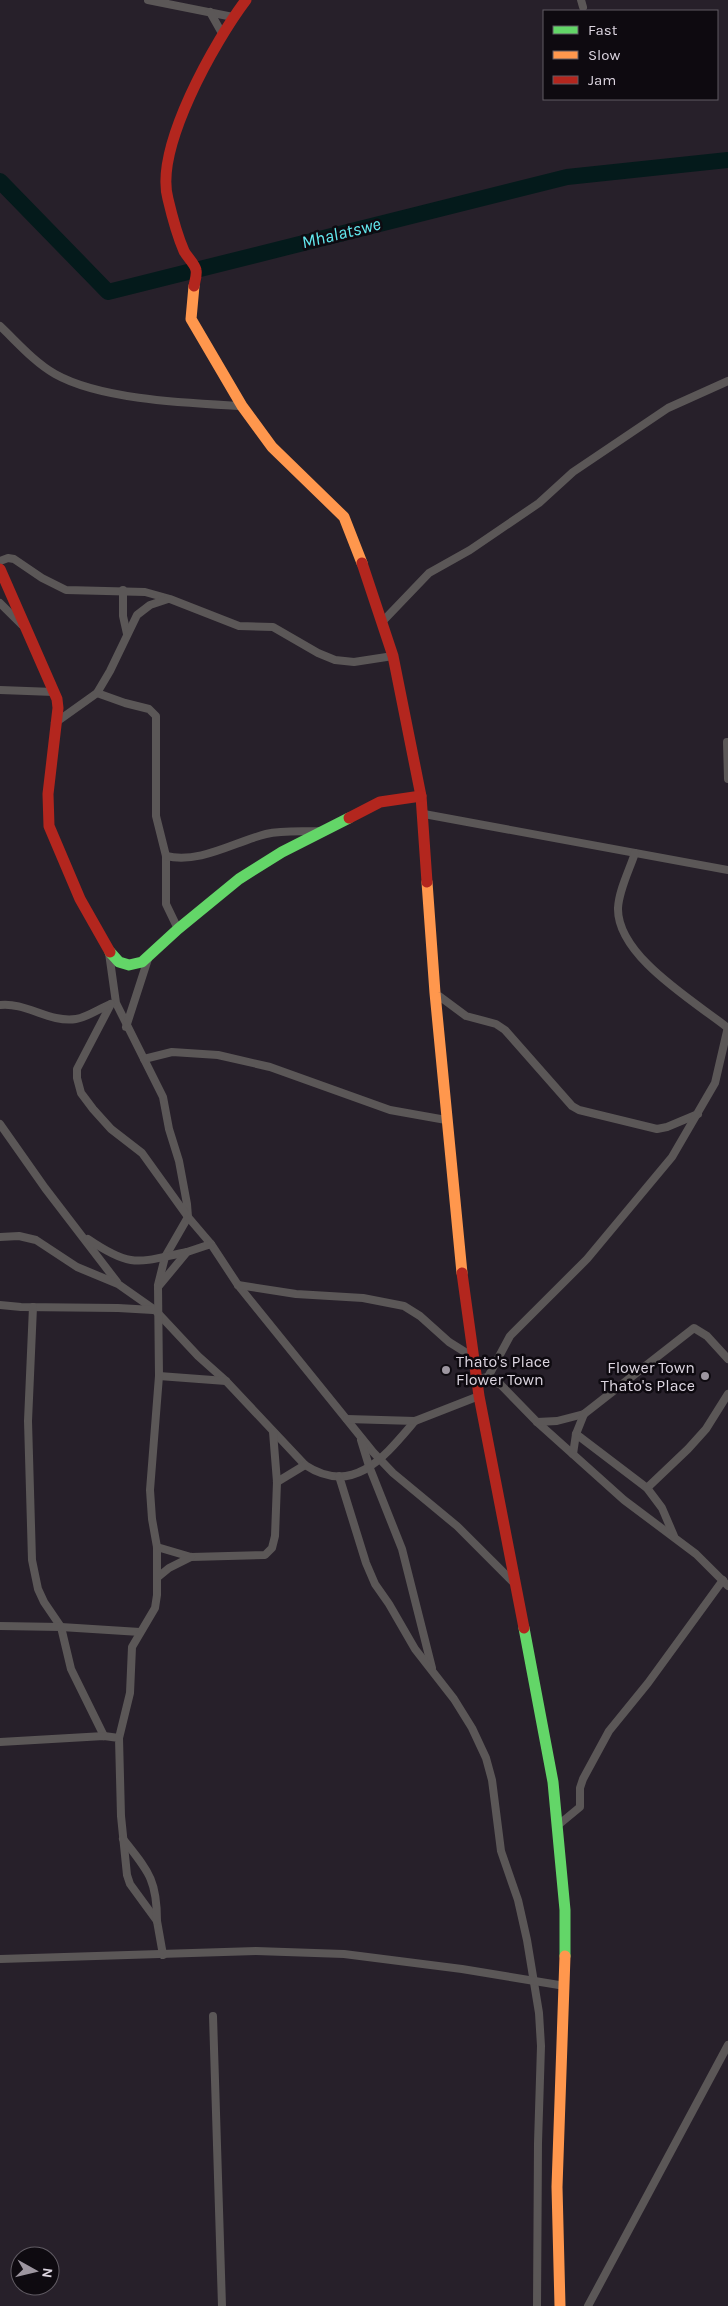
<svg xmlns="http://www.w3.org/2000/svg" width="728" height="2306" font-family="Karla,sans-serif">
<style>
.lines{fill:none;stroke-linecap:round;stroke-linejoin:round}
.river{stroke:#041a1b;stroke-width:16}
.street{stroke:#5b5757;stroke-width:8}
.fast{stroke:#63d668;stroke-width:11}
.slow{stroke:#ff974d;stroke-width:11}
.jam{stroke:#b3261e;stroke-width:11}
.poi-dot{fill:#9d96a0;stroke:#0e0a10;stroke-width:2}
.labels{text-anchor:middle;stroke-width:5;stroke-linejoin:round;paint-order:stroke}
.poi-label{font-size:16px;fill:#dcd5e0;stroke:#0e0a10;text-anchor:start}
.water-label{font-size:18px;font-style:italic;fill:#63ebf1;stroke:#0e0a10}
</style>
<rect width="100%" height="100%" fill="#27202a"/>
<g class="lines">
<path class="river" d="M0,181L108,292L567,177L728,160"/>
<g class="street">
<path d="M148,0L233,17"/>
<path d="M581,0L583,7"/>
<path d="M210,12L223,35"/>
<path d="M0,326C17,342 34,362 55,374C101,400 188,403 242,406"/>
<path d="M0,561L8,558L14,559L42,578L66,590L145,592L170,599L239,626L273,627L318,653L335,660L354,662L393,656"/>
<path d="M123,590V616L127,634"/>
<path d="M0,603L22,625"/>
<path d="M383,621L429,573L470,550L539,503L573,472L668,408L728,381"/>
<path d="M0,690L54,692"/>
<path d="M97,693L125,703L149,709L156,716V816L166,856V904L178,929"/>
<path d="M55,723L97,693L110,671L137,615L150,605L168,599"/>
<path d="M727,742L728,779"/>
<path d="M424,814L728,870"/>
<path d="M635,853C629,871 619,890 618,908C617,956 694,1001 728,1028"/>
<path d="M166,856C200,864 234,842 266,834C283,830 303,832 320,831"/>
<path d="M109,953L116,1003L163,1097L169,1129L179,1161L187,1204L188,1217L165,1257L158,1285"/>
<path d="M435,993L466,1016L496,1024L505,1030L572,1106L579,1110L657,1129L667,1127L698,1114"/>
<path d="M111,1004L77,1069V1078L81,1093L93,1109L111,1129L142,1153L188,1217L211,1244L238,1285L373,1452L393,1473L457,1526L514,1583"/>
<path d="M0,1005C26,1002 49,1023 76,1019C88,1017 100,1008 111,1004"/>
<path d="M126,1027L148,959"/>
<path d="M144,1059L172,1052L218,1055L270,1067L390,1110L446,1120"/>
<path d="M0,1124L45,1188L117,1282"/>
<path d="M0,1237L19,1236L36,1240L77,1267L118,1284L155,1310L198,1356L226,1381L305,1465C354,1497 385,1456 415,1421"/>
<path d="M88,1239C132,1269 138,1262 187,1252"/>
<path d="M238,1285L296,1294L363,1298L404,1306L420,1316L449,1342L473,1357"/>
<path d="M0,1305L21,1307L118,1308L153,1310"/>
<path d="M33,1307L28,1421L32,1560L38,1589L44,1602L61,1627L71,1669L104,1736"/>
<path d="M159,1376L226,1381"/>
<path d="M488,1377L510,1336L587,1259L672,1157L715,1083L728,1027"/>
<path d="M483,1378L488,1377L501,1385L537,1422L624,1500L696,1554L728,1586"/>
<path d="M347,1419L415,1421L479,1396"/>
<path d="M537,1422L557,1421L584,1414L694,1328L707,1336L728,1359"/>
<path d="M576,1434L647,1488L662,1508L674,1536"/>
<path d="M361,1440L369,1466L402,1549L432,1668"/>
<path d="M573,1454L576,1434L584,1414"/>
<path d="M339,1476L366,1563L375,1584L389,1604L415,1649L454,1699L472,1728L486,1758L492,1780L501,1851L518,1900L527,1940L539,2013L541,2046L538,2143L537,2306"/>
<path d="M277,1482L305,1465"/>
<path d="M647,1488L688,1449L706,1429L728,1394"/>
<path d="M157,1547L191,1557L265,1555L272,1548L275,1536L277,1482L273,1432"/>
<path d="M158,1577L169,1568L191,1557"/>
<path d="M0,1626L61,1627L140,1632"/>
<path d="M119,1738L130,1693L132,1647L155,1608L157,1595V1547L152,1519L150,1490L159,1376L158,1287L187,1252L211,1244"/>
<path d="M0,1742L104,1736L119,1738L121,1816L127,1875L130,1884L157,1921L163,1955"/>
<path d="M557,1826L580,1807V1788L583,1779L609,1731L648,1683L723,1580"/>
<path d="M123,1839C148,1871 157,1879 157,1921"/>
<path d="M0,1959L256,1951L344,1954L462,1969L565,1986"/>
<path d="M213,2016L222,2306"/>
<path d="M588,2306L728,2045"/>
</g>
<g class="fast">
<path d="M110,952L119,962L129,965L142,962L178,929L239,879L282,852L349,818"/>
<path d="M524,1628L553,1782L565,1910V1956"/>
</g>
<g class="slow">
<path d="M194,286L191,319L242,406L272,447L344,517L362,563"/>
<path d="M427,882L435,993L462,1273"/>
<path d="M560,2306L557,2187L565,1956"/>
</g>
<g class="jam">
<path d="M194,286C195,281 197,275 196,270C195,264 187,257 184,251C177,235 172,216 168,199C154,148 215,41 246,0"/>
<path d="M362,563L393,656L421,796L427,882"/>
<path d="M0,569L57,699L58,708L48,794L49,826L80,899L110,952"/>
<path d="M349,818L380,802L421,796"/>
<path d="M462,1273L479,1396L524,1628"/>
</g>
</g>
<g class="poi-dot">
<circle cx="446" cy="1370" r="5"/>
<circle cx="705" cy="1376" r="5"/>
</g>
<g class="labels">
<g class="poi-label">
<text x="456" y="1367">Thato's Place<tspan x="456" dy="18">Flower Town</tspan></text>
<text x="695" y="1373" text-anchor="end">Flower Town<tspan x="695" dy="18">Thato's Place</tspan></text>
</g>
<g class="water-label">
<text transform="translate(341 233) rotate(-14)" y="6">Mhalatswe</text>
</g>
</g>
<rect x="543" y="10" width="175" height="90" fill="#0e0a10" stroke="#605b63"/>
<rect x="553" y="26" width="25" height="8" fill="#63d668" stroke="#605b63"/>
<text x="588" y="35" font-size="15" fill="#dcd5e0">Fast</text>
<rect x="553" y="51" width="25" height="8" fill="#ff974d" stroke="#605b63"/>
<text x="588" y="60" font-size="15" fill="#dcd5e0">Slow</text>
<rect x="553" y="76" width="25" height="8" fill="#b3261e" stroke="#605b63"/>
<text x="588" y="85" font-size="15" fill="#dcd5e0">Jam</text>
<g transform="translate(35 2271) rotate(98)"><circle r="24" fill="#0e0a10" stroke="#605b63"/>
<path d="M0-4L9 19L0 12L-9 19Z" fill="#9d96a0"/>
<text y="-8" font-size="14" font-weight="bold" text-anchor="middle" fill="#dcd5e0">N</text>
</g>
</svg>
